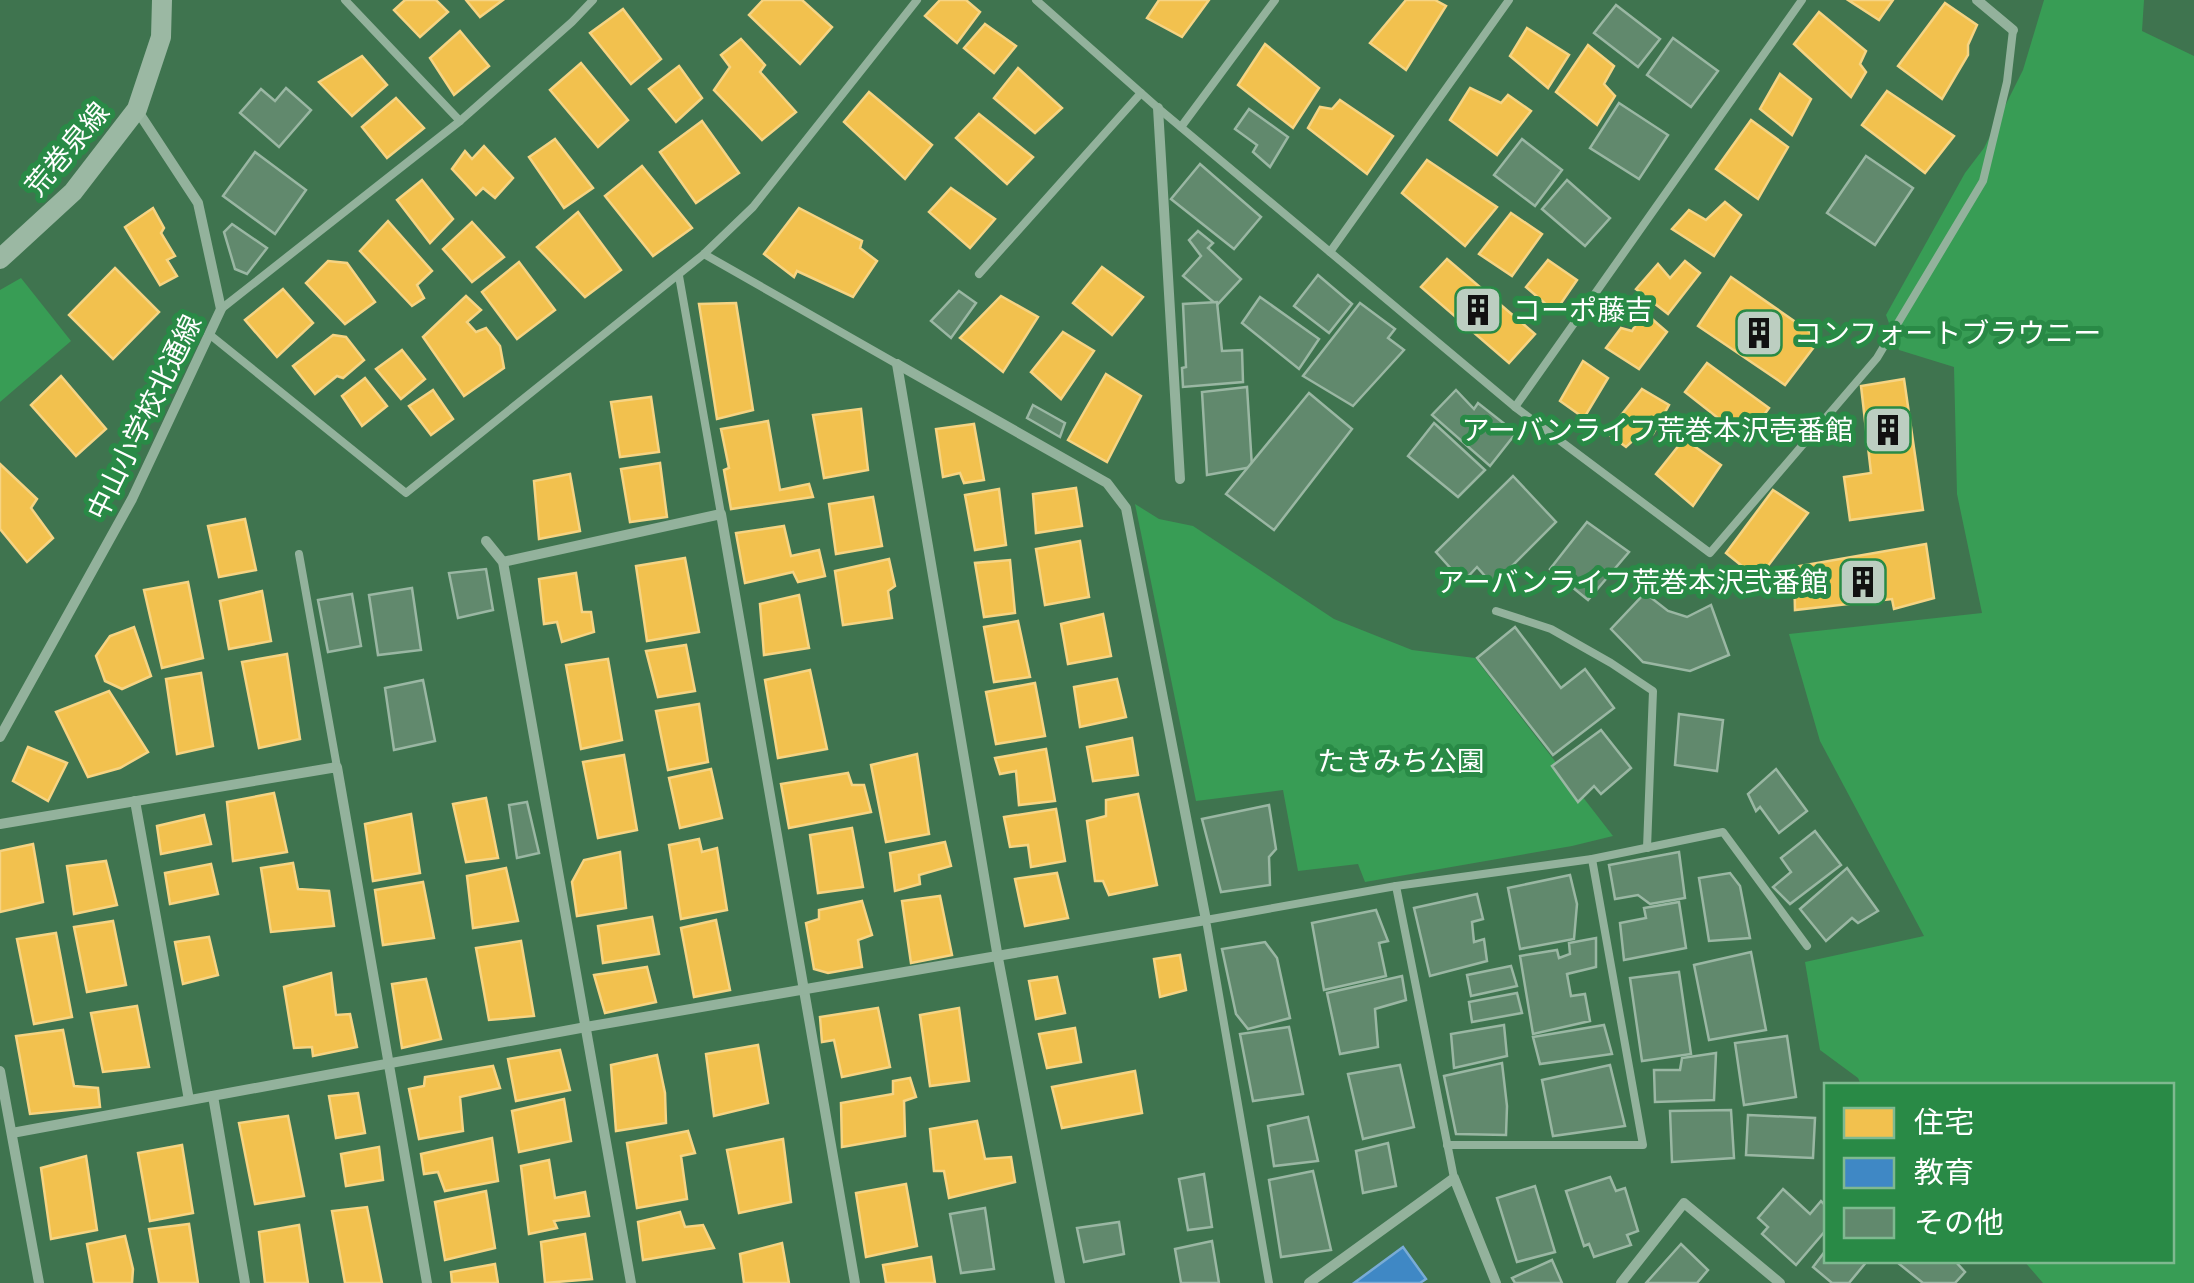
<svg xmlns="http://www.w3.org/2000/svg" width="2194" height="1283" font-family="'Archivo Narrow','Noto Sans JP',sans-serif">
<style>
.green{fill:#389d55}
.homes{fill:#f2c14e;stroke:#f6d483;stroke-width:2.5}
.schools{fill:#3f88c5;stroke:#79acd6;stroke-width:2.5}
.building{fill:#61896d;stroke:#9ab7a3;stroke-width:2.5}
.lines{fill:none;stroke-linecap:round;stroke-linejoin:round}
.lane{stroke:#93b29c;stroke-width:8}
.street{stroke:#93b29c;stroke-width:10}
.secondary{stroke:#9bb8a3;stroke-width:20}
.labels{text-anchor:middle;stroke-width:10;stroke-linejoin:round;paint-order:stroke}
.street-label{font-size:28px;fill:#fff;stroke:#298a46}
.poi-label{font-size:28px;fill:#fff;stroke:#298a46;text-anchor:start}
.park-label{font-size:28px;fill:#fff;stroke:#298a46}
</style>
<rect width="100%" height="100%" fill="#3f744f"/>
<g class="green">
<path d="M2044,0H2144L2142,31L2194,56V1283H2043L2024,1261L2172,1260V1086L1861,1085L1858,1078L1820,1050L1805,962L1924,936L1820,741L1789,634L1982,613L1957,494L1954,367L1899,350L1886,315L1965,173L1984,148L2023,70Z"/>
<path d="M21,278L71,341L0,402V290Z"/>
<path d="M1135,504L1159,519L1193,526L1334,619L1412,650L1475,658L1613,836L1572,846L1365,882L1358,864L1298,871L1283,790L1196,801Z"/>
</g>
<g class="homes">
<path d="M405,0H436L448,12L420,37L394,10Z"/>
<path d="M466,0H503L480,17Z"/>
<path d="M763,0H802L832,27L800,64L749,15Z"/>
<path d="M940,0H966L980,12L957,43L925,16Z"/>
<path d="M1159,0H1209L1182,37L1147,18Z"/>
<path d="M1406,0H1435L1446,6L1406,70L1370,43Z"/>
<path d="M1848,0H1893L1879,20Z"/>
<path d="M1945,3L1977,25L1968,45V55L1942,99L1898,66Z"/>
<path d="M623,9L661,59L631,84L590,33Z"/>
<path d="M1819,12L1866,51L1860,64L1866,72L1851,97L1794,44Z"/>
<path d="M985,24L1016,46L994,73L964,48Z"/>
<path d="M1527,28L1569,55L1548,88L1510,56Z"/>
<path d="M460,31L489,66L454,95L430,58Z"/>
<path d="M741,39L765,65L760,72L796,112L762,140L714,90L730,67L721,55Z"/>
<path d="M1265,44L1319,88L1293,128L1238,85Z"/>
<path d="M1588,45L1614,66L1604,84L1615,96L1597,125L1556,92Z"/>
<path d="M362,56L387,85L352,116L319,82Z"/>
<path d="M581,63L628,120L598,147L550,90Z"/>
<path d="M679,66L702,98L676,122L649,89Z"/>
<path d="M1018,68L1062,108L1035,133L994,98Z"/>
<path d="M1780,74L1811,99L1792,135L1760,109Z"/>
<path d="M1470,88L1501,103L1508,95L1531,111L1497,155L1450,120Z"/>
<path d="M1887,91L1954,136L1925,173L1862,125Z"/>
<path d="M869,92L932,145L905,179L844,122Z"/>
<path d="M396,98L424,128L387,158L362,127Z"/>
<path d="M1340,100L1393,136L1367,174L1308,128L1320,107L1332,109Z"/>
<path d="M979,114L1033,157L1007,184L956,138Z"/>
<path d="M1751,120L1788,147L1758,199L1716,169Z"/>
<path d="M702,121L739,173L696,203L660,152Z"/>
<path d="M555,139L593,188L564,208L529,157Z"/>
<path d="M484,146L513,178L495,198L483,188L476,195L452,169L465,151L472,159Z"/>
<path d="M1427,160L1497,207L1465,246L1402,193Z"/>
<path d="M642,166L692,228L653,256L605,196Z"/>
<path d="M422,180L453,219L430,243L397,200Z"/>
<path d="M951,188L995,219L970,248L929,212Z"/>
<path d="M1725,202L1741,215L1714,256L1672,229L1689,210L1706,220Z"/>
<path d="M153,208L164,228L161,233L175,256L167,260L177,276L160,285L125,227Z"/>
<path d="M799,208L862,241L860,248L877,261L853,297L797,271L794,277L764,254Z"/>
<path d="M578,212L621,270L585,297L537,247Z"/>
<path d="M1511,213L1542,234L1512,276L1479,254Z"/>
<path d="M388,221L432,271L417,285L424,298L412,306L360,251Z"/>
<path d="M472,222L504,257L472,282L443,249Z"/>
<path d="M1447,259L1535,334L1509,363L1421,287Z"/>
<path d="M1548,260L1577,280L1555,312L1526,287Z"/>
<path d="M328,261L347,263L375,302L345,324L306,283Z"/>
<path d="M1685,261L1700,273L1668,314L1636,289L1658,264L1670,278Z"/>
<path d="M519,262L555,310L517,339L482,292Z"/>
<path d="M1102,267L1143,297L1112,335L1073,303Z"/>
<path d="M115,268L159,312L113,359L69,315Z"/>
<path d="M1731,277L1820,339L1785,385L1698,326Z"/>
<path d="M283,289L313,323L277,357L245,320Z"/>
<path d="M466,296L481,310L467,322L476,332L486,328L500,346L504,368L464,396L423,337Z"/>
<path d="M1001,296L1038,317L1003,372L960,338Z"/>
<path d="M736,303L753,410L717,419L699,304Z"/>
<path d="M1644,312L1667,332L1639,369L1606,348L1621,328L1632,331Z"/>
<path d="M1063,332L1094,351L1061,399L1031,372Z"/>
<path d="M333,335L346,337L364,360L343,378L337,376L315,394L293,366Z"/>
<path d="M402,350L425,379L401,399L376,369Z"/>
<path d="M1583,361L1608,378L1584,418L1560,401Z"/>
<path d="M1707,363L1769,408L1746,440L1685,392Z"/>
<path d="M1106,374L1141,396L1107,462L1068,440Z"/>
<path d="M61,376L106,429L76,456L31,405Z"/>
<path d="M365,378L387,406L362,426L342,396Z"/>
<path d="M1904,379L1923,510L1850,520L1844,477L1871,473L1861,386Z"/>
<path d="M1642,389L1669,405L1653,434H1640L1626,447L1607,433Z"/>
<path d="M433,390L453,419L431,435L409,406Z"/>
<path d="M651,397L659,452L620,457L611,402Z"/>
<path d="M861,409L868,470L824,478L813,415Z"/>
<path d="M768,421L780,490L809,484L813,497L731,509L724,470L729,468L721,429Z"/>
<path d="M974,424L984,480L964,483L960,473L943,477L936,429Z"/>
<path d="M1684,439L1721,465L1693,506L1656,474Z"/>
<path d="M660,463L667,517L630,522L621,469Z"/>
<path d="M0,464L37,499L31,508L53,538L27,562L0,529Z"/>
<path d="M570,474L580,531L539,539L534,481Z"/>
<path d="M1076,488L1082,526L1036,533L1033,494Z"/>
<path d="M999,489L1006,545L975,550L965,495Z"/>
<path d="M1773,490L1808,513L1758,579L1726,553Z"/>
<path d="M873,497L882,546L836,554L829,504Z"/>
<path d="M245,519L256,570L219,577L208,526Z"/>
<path d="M784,526L791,556L819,550L825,576L798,582L793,572L745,583L736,533Z"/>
<path d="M1080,541L1089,597L1045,605L1036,549Z"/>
<path d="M1926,544L1934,598L1894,609L1892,599L1795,610L1794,567Z"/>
<path d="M685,558L699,632L647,641L636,566Z"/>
<path d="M889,559L895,586L888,591L892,618L843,625L835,571Z"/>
<path d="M1010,560L1015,613L984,617L975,563Z"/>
<path d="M576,573L582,612H591L594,632L562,642L557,622L544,624L539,579Z"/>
<path d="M188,582L203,658L162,668L144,590Z"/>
<path d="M262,591L271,641L229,649L220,601Z"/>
<path d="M799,595L809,648L764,655L760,604Z"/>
<path d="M1103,614L1111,656L1068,664L1061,624Z"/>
<path d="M1018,621L1030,677L994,682L984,627Z"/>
<path d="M134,627L151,676L122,689L105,681L96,656L110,636Z"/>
<path d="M686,645L695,691L658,697L646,651Z"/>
<path d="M287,654L300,739L259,748L242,662Z"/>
<path d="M608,659L622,740L581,749L566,665Z"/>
<path d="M810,670L827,749L778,758L765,680Z"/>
<path d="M201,673L213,746L177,754L166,679Z"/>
<path d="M1117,679L1126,717L1080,727L1074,687Z"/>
<path d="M1035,683L1045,736L996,744L986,692Z"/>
<path d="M109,691L148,752L120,768L88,777L56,712Z"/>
<path d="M699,704L708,762L668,770L656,711Z"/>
<path d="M1132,738L1138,775L1093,781L1087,747Z"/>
<path d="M28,747L67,763L48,801L13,781Z"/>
<path d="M1046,749L1055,801L1019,805L1016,771L1000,774L995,758Z"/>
<path d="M917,754L929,834L886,842L871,765Z"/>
<path d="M624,755L637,830L598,838L583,762Z"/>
<path d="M711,769L722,818L680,828L669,778Z"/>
<path d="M848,773L852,785H864L871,812L789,828L781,784Z"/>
<path d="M274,793L287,852L233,861L227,802Z"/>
<path d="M1138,794L1157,885L1109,895L1103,881H1095L1087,821L1106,816V800Z"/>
<path d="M486,798L498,858L466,862L453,804Z"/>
<path d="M1056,809L1065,861L1031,867L1028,845L1010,847L1004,817Z"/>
<path d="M411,814L420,873L373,881L365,824Z"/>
<path d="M204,815L211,844L161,854L157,826Z"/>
<path d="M852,828L863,887L818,893L810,835Z"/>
<path d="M699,839L702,852L717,848L727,910L681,919L669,845Z"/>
<path d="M945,842L951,866L919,875L920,884L895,891L890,853Z"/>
<path d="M33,844L43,902L0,912V851Z"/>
<path d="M620,852L626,908L577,916L572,882L584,860Z"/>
<path d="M106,861L117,905L74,914L67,866Z"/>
<path d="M293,863L298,889L329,891L334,926L271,932L261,868Z"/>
<path d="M211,864L218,894L170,904L165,873Z"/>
<path d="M506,868L518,921L473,928L467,876Z"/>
<path d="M1057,873L1068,918L1025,926L1015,879Z"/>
<path d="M423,882L434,938L383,945L375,890Z"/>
<path d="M940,896L952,955L911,963L902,901Z"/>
<path d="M862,901L872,935L858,940L862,967L828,973L814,969L806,923L819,919V910Z"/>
<path d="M652,917L659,954L603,963L598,926Z"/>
<path d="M716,920L730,990L694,997L681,928Z"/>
<path d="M113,921L126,985L87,992L74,927Z"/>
<path d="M56,933L72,1017L34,1024L17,939Z"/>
<path d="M209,937L218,975L183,984L175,942Z"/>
<path d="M521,941L534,1016L489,1020L476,948Z"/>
<path d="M1180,955L1186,990L1160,997L1154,959Z"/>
<path d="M647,967L656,1002L605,1013L594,975Z"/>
<path d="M331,973L336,1015L350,1014L357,1047L313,1056L312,1047L294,1048L284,987Z"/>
<path d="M1057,977L1065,1013L1036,1019L1029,981Z"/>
<path d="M426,979L441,1039L402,1048L392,984Z"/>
<path d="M137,1006L149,1067L103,1072L91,1013Z"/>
<path d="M878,1008L890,1067L842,1077L834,1040L822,1042L820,1017Z"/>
<path d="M959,1008L969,1081L930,1086L920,1015Z"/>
<path d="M1075,1028L1081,1062L1047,1068L1039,1034Z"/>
<path d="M63,1030L74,1086L98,1088L100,1107L30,1114L16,1036Z"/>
<path d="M758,1045L768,1103L714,1116L706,1054Z"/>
<path d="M560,1050L570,1090L516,1101L508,1059Z"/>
<path d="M657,1055L665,1093L666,1123L616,1131L611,1065Z"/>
<path d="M493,1066L500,1088L460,1097L463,1131L419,1139L409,1089L424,1086L425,1077Z"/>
<path d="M1135,1071L1142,1113L1062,1128L1052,1087Z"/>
<path d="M910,1078L916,1097L904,1101L905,1136L842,1147L841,1103L893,1094V1081Z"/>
<path d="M358,1093L365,1133L336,1138L329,1096Z"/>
<path d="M564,1099L571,1141L519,1152L512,1111Z"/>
<path d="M288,1116L304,1196L255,1204L239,1123Z"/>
<path d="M977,1121L985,1159L1011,1157L1015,1182L949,1198L944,1171H934L930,1129Z"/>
<path d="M688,1131L695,1153L681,1156L687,1199L637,1208L627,1143Z"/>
<path d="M492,1138L498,1181L445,1191L438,1172L424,1174L421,1154Z"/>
<path d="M783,1139L791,1202L739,1213L727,1150Z"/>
<path d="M182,1145L193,1213L150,1221L138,1153Z"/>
<path d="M379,1147L383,1180L346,1186L341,1154Z"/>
<path d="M86,1156L97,1230L51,1239L41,1168Z"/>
<path d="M549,1160L555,1198L585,1192L589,1216L554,1221L557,1228L529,1234L521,1166Z"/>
<path d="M906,1184L917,1246L866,1257L856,1193Z"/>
<path d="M486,1191L495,1248L445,1260L435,1202Z"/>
<path d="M367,1207L382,1283H345L332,1211Z"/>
<path d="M680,1212L685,1227L703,1225L714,1248L643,1260L638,1222Z"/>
<path d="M189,1224L198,1283H159L149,1229Z"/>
<path d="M299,1225L308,1283H265L259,1232Z"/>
<path d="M585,1234L592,1279L545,1283L541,1242Z"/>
<path d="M125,1236L133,1269L132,1283H94L87,1244Z"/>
<path d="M782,1243L789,1283H744L740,1254Z"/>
<path d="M931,1257L935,1283H886L883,1265Z"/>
<path d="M495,1264L498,1283H452L451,1272Z"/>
</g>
<path class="schools" d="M1403,1247L1426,1279L1420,1283H1354Z"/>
<g class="building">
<path d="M1616,5L1660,39L1638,67L1594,33Z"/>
<path d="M1673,38L1718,71L1691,107L1647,75Z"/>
<path d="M286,88L311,110L279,147L240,113L261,89L275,101Z"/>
<path d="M1619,103L1668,135L1639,179L1590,148Z"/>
<path d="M1249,109L1288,137L1270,167L1253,152L1257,145L1235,129Z"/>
<path d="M1522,139L1562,170L1535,206L1494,175Z"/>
<path d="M255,152L306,190L275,234L223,196Z"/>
<path d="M1866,156L1913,188L1875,245L1827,213Z"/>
<path d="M1200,164L1261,217L1234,249L1171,199Z"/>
<path d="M1567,180L1610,218L1585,246L1542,209Z"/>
<path d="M232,224L267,248L247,274L235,269L224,232Z"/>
<path d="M1198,231L1213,243L1208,248L1241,279L1217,305L1183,276L1201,256L1189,240Z"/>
<path d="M1318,275L1352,304L1329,333L1294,306Z"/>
<path d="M959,291L976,303L951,338L931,321Z"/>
<path d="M1260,297L1319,339L1299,369L1242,323Z"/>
<path d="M1217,302L1222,351L1242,350L1243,382L1183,387L1182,368L1186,367L1183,304Z"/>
<path d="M1360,303L1395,329L1388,338L1404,350L1353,406L1303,376Z"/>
<path d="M1247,387L1252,467L1207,475L1202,392Z"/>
<path d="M1456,390L1474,409L1478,403L1516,433L1490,466L1432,415Z"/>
<path d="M1309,393L1352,429L1274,530L1226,494Z"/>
<path d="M1033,405L1065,423L1060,437L1027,418Z"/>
<path d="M1434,423L1485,470L1458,497L1408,456Z"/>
<path d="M1513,476L1556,522L1493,585L1477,567L1463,582L1436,552Z"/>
<path d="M1587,522L1629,552L1588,600L1550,569Z"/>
<path d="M486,569L493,610L458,618L449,573Z"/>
<path d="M412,588L421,650L378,655L369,595Z"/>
<path d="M1645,593L1668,611L1687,617L1711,605L1729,655L1690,671L1643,662L1611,629Z"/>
<path d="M352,594L361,646L328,652L318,600Z"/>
<path d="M1515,627L1561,688L1585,669L1614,708L1553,755L1477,658Z"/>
<path d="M423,680L435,741L394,750L385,688Z"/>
<path d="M1679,714L1723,720L1717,771L1675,765Z"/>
<path d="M1601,730L1631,768L1601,794L1594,786L1578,802L1552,766Z"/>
<path d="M1776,769L1807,811L1779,833L1760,807L1756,811L1748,794Z"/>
<path d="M527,802L539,853L517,858L509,805Z"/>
<path d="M1269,805L1276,849L1269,857L1270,885L1221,892L1202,819Z"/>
<path d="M1815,831L1841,865L1790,904L1773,887L1791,872L1781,858Z"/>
<path d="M1679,852L1685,898L1650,904L1638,895L1615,899L1609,865Z"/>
<path d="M1847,868L1878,911L1858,923L1852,918L1826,941L1800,909Z"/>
<path d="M1730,873L1740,886L1750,938L1709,941L1699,878Z"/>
<path d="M1570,875L1577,904L1574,939L1520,949L1508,888Z"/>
<path d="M1477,894L1483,919L1472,922L1474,942L1484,939L1487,961L1430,976L1414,908Z"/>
<path d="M1679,902L1686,948L1624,960L1620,923L1646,918L1644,908Z"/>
<path d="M1376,910L1388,941L1379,943L1386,976L1324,990L1312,923Z"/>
<path d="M1596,938V967L1567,974L1571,996L1585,994L1590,1021L1533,1034L1520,956L1557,950L1559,958L1570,954L1569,943Z"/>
<path d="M1265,942L1277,958L1290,1018L1248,1029L1236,1014L1222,949Z"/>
<path d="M1751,952L1766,1030L1709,1040L1694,965Z"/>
<path d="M1511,966L1517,986L1471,996L1467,975Z"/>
<path d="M1679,972L1691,1054L1642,1061L1630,978Z"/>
<path d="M1402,976L1406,1000L1375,1009L1378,1047L1340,1054L1327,993Z"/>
<path d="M1517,993L1522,1013L1472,1022L1469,1002Z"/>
<path d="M1504,1025L1507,1056L1454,1068L1451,1034Z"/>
<path d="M1604,1025L1612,1054L1540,1064L1533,1037Z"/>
<path d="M1289,1027L1303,1094L1253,1101L1240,1034Z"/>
<path d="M1787,1036L1796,1097L1744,1105L1735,1043Z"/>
<path d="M1716,1053L1714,1100L1655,1102L1654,1070H1680L1682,1058Z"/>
<path d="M1502,1063L1507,1106L1506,1135L1456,1134L1444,1076Z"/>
<path d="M1400,1065L1414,1127L1363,1139L1348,1074Z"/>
<path d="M1610,1065L1625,1126L1553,1136L1542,1080Z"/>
<path d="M1731,1110L1734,1158L1672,1162L1670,1111Z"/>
<path d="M1748,1115L1815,1118L1813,1158L1746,1155Z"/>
<path d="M1308,1117L1318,1161L1274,1166L1268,1126Z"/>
<path d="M1388,1143L1396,1186L1363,1193L1356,1151Z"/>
<path d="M1313,1171L1331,1250L1281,1257L1269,1180Z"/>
<path d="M1204,1174L1212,1227L1188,1230L1179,1179Z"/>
<path d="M1610,1177L1616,1191L1625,1188L1638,1231L1627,1235L1631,1245L1594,1257L1589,1244L1584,1246L1566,1191Z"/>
<path d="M1535,1186L1555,1252L1517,1262L1497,1198Z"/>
<path d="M1783,1189L1810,1214L1821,1201L1826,1206V1230L1796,1265L1762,1234L1768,1227L1758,1218Z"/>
<path d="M985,1208L994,1269L961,1273L950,1214Z"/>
<path d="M1119,1222L1124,1254L1084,1262L1077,1228Z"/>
<path d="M1212,1241L1219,1283H1181L1175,1249Z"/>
<path d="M1681,1244L1708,1270L1697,1283H1646Z"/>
<path d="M1826,1250V1260H1868L1849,1283H1832L1813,1267Z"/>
<path d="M1552,1260L1562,1283H1515L1512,1278Z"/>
<path d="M1901,1260H1957L1956,1262L1965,1272L1955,1283H1923L1898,1263Z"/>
</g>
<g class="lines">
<g class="lane">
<path d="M345,0L460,121L572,22L593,0"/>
<path d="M1036,0L1158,108L1515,407L1710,553L1877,358L1983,181L2007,82L2013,30"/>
<path d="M1181,127L1275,0"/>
<path d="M1330,252L1509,0"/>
<path d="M704,254L897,364"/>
<path d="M979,274L1141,93"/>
<path d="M679,276L721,514"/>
<path d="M221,309L460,121"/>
<path d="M209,334L406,493L704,254L753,207L917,0"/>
<path d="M1515,407L1802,0"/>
<path d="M299,554L337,767"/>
<path d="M1496,611L1551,629L1611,663L1653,691L1647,848"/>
<path d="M1396,886L1454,1178"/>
<path d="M1447,1145H1643L1592,859"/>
<path d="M1269,1283L1206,920L1396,886L1592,859L1723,832L1807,946"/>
</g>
<g class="street">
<path d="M1977,0L2013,30"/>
<path d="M1158,108L1180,479"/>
<path d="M897,364L998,958L1060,1283"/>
<path d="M486,541L503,562L631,1283"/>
<path d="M503,562L721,514L855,1283"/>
<path d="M0,737L132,499L221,309L198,203L137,110"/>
<path d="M135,801L189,1100"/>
<path d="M0,824L337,767L427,1283"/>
<path d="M0,1071L39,1283"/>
<path d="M213,1096L245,1283"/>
<path d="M12,1133L586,1027L1206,920L1126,508L1107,483L897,364"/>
<path d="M1309,1283L1454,1178L1496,1283"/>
<path d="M1621,1283L1684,1203L1780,1283"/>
</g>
<path class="secondary" d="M0,259L73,192L137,109L161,37L162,0"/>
</g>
<defs>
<g id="building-square" transform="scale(2.5)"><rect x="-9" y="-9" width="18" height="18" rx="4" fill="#bccec1" stroke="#298a46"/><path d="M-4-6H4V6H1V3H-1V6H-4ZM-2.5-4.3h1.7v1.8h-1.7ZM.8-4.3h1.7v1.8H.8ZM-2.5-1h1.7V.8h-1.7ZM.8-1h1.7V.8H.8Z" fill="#111"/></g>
</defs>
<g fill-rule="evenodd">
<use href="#building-square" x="1478" y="310"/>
<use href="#building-square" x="1759" y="333"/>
<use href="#building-square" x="1888" y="430"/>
<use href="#building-square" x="1863" y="582"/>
</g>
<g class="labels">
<g class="street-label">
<text transform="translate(67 149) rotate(-50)" y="10">荒巻泉線</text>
<text transform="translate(144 417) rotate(-64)" y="10">中山小学校北通線</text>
</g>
<g class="poi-label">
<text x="1513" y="320">コーポ藤吉</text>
<text x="1794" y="343">コンフォートブラウニー</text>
<text x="1853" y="440" text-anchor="end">アーバンライフ荒巻本沢壱番館</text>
<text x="1828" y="592" text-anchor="end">アーバンライフ荒巻本沢弐番館</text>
</g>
<g class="park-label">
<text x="1401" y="771">たきみち公園</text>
</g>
</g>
<rect x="1824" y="1083" width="350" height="180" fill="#298a46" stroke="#7fb990" stroke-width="2.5"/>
<rect x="1844" y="1108" width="50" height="30" fill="#f2c14e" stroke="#7fb990" stroke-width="2.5"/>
<text x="1914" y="1133" font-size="30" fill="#ffffff">住宅</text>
<rect x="1844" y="1158" width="50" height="30" fill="#3f88c5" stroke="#7fb990" stroke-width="2.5"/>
<text x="1914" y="1183" font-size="30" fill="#ffffff">教育</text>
<rect x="1844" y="1208" width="50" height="30" fill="#61896d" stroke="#7fb990" stroke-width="2.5"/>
<text x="1914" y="1233" font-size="30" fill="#ffffff">その他</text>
</svg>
